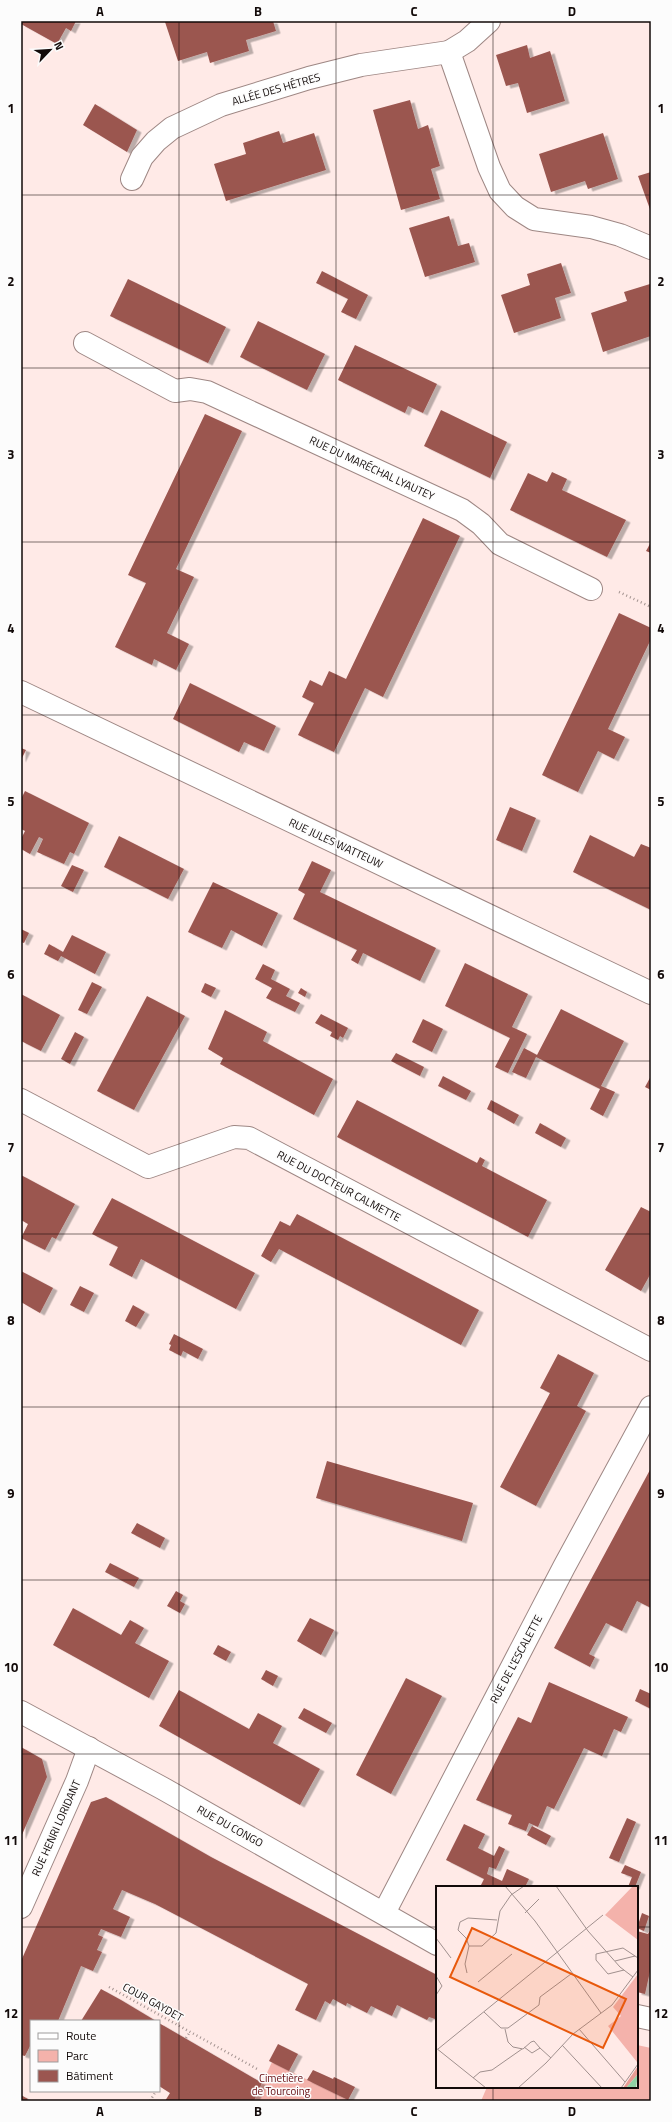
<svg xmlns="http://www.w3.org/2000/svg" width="672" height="2122" font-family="'Titillium Web',sans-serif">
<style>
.green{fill:#f4b2ab}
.building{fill:#9b5650;filter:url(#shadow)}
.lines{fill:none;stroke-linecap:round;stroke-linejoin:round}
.minor-casing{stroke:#9e8784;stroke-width:24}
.tertiary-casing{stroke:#9e8784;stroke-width:24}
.path{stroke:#a39390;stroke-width:2.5;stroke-dasharray:1 3;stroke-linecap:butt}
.minor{stroke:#fff;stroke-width:22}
.tertiary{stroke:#fff;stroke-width:22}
.grid{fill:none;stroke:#120a09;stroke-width:1;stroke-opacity:0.55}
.labels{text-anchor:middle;stroke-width:3;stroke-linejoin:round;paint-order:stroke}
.street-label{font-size:11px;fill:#120a09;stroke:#fcfcfc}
.park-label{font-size:11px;fill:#65090e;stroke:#fcfcfc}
.inset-road{fill:none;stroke:#a0908e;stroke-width:1}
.view{fill:#e8590c;fill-opacity:0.15;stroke:#e8590c;stroke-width:2}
.inset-edge{fill:none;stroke:#120a09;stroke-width:2}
.neatline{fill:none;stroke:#120a09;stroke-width:1.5}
.grid-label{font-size:13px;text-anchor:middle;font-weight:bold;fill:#120a09}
</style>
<defs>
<filter id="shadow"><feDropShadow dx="4.5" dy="2.5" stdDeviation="0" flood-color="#0004"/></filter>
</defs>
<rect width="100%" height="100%" fill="#ffeae7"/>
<g class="green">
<path d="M637,2045L651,2048V2101H481L487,2087H637Z"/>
<path d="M272,2062L350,2101H254Z"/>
</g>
<g class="building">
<path d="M21,21H76L71,31L66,28L57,44L21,24Z"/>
<path d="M273,21L276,31L246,40L249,51L210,63L207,52L178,61L165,22Z"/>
<path d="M527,45L530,58L550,51L565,101L527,113L518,83L506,86L496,55Z"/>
<path d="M410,100L418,129L428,125L440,166L431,169L440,199L401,210L373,110Z"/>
<path d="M95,104L137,130L127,152L83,125Z"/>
<path d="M279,131L283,143L314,133L326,170L226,201L214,164L246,154L243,143Z"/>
<path d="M603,133L618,179L588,189L585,181L551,192L539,154Z"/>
<path d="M651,172V212L638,176Z"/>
<path d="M449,216L458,246L469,243L475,262L425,277L409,228Z"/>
<path d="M561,263L571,293L555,298L561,318L514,333L501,295L530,285L527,274Z"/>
<path d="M322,271L368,295L356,319L341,312L348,299L316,283Z"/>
<path d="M128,279L226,327L208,363L110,316Z"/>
<path d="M650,284L651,336L603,352L591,313L627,301L624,292Z"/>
<path d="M258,321L325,354L307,390L240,357Z"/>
<path d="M355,345L437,384L423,413L408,406L405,413L338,380Z"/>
<path d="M441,410L507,442L490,478L424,446Z"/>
<path d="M205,414L242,431L176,569L194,577L167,633L189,644L176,670L154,659L152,665L115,647L146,583L128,575Z"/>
<path d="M552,472L567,479L562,490L626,520L607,557L510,510L528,473L547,482Z"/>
<path d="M423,518L460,536L383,697L365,688L334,752L298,735L314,703L302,697L310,680L322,686L329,671L346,679Z"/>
<path d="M651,542V553L646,551Z"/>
<path d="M619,613L651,628V639L608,729L625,737L614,759L598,751L578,792L542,775Z"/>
<path d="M190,683L276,726L264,751L244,742L239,752L173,719Z"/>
<path d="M21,748L26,750L21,760Z"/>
<path d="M25,791L89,823L74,854L70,852L64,864L37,852L43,839L39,837L30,854L21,849V839L25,831L21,829V799Z"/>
<path d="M510,807L536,818L522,851L496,840Z"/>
<path d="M590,835L634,857L641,844L651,848V910L573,872Z"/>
<path d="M119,836L184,869L168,899L104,867Z"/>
<path d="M312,861L331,870L320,892L436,948L420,981L363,953L358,964L351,960L357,950L293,919L305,894L298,890Z"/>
<path d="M72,865L84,870L73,892L61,886Z"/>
<path d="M213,882L278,913L262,946L231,930L222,948L188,932Z"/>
<path d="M21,929L29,933L24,943L21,942Z"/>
<path d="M72,935L106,952L95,974L61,956L58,961L44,954L49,944L63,952Z"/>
<path d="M465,963L528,994L512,1027L527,1034L508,1073L495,1067L510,1038L445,1006Z"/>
<path d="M263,964L275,970L271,979L290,989L286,996L300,1003L295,1012L266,998L272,988L255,979Z"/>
<path d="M92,982L102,987L87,1014L78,1010Z"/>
<path d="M205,983L216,988L211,997L201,992Z"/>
<path d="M301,988L307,992L305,997L298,993Z"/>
<path d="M21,994L60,1015L41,1051L21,1041Z"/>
<path d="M147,996L185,1016L134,1110L97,1091Z"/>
<path d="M561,1009L624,1041L601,1086L615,1092L603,1116L590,1109L600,1089L536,1057L526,1078L512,1072L524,1048L537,1055Z"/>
<path d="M225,1010L267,1032L263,1041L333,1079L314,1115L220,1064L223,1058L208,1049Z"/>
<path d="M321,1014L348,1028L343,1038L340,1036L338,1040L330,1036L332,1032L315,1023Z"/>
<path d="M423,1019L443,1029L432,1052L412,1042Z"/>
<path d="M75,1032L84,1037L70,1064L61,1059Z"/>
<path d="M396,1053L424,1067L420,1076L391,1061Z"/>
<path d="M443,1076L471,1091L466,1100L438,1086Z"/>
<path d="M651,1076V1090L645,1087Z"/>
<path d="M357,1100L477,1163L480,1157L485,1160L482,1166L547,1200L528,1237L337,1137Z"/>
<path d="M491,1100L519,1115L514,1124L487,1109Z"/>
<path d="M540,1123L566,1138L561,1147L535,1133Z"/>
<path d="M21,1175L75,1204L56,1239L52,1237L45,1250L21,1238L28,1224L21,1220Z"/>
<path d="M112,1198L255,1273L236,1309L141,1259L132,1277L109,1265L118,1247L92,1234Z"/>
<path d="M641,1207L651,1212V1273L641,1291L605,1270Z"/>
<path d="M297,1214L479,1310L461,1345L279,1249L271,1262L261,1256L280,1221L290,1226Z"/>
<path d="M21,1271L53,1288L40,1313L21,1302Z"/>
<path d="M80,1286L94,1293L84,1312L70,1305Z"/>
<path d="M133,1305L145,1312L136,1327L125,1321Z"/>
<path d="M174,1334L203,1349L198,1359L183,1351L181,1356L169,1350L171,1345L169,1344Z"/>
<path d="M558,1354L594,1373L577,1406L586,1411L536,1506L500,1487L550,1393L540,1388Z"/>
<path d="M327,1461L473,1503L462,1541L316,1498Z"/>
<path d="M651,1468V1608L637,1601L622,1631L606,1623L589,1654L595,1657L590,1667L554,1648Z"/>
<path d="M137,1523L165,1538L160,1548L131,1533Z"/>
<path d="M110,1563L139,1578L134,1587L105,1572Z"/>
<path d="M176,1591L183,1595L180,1601L185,1604L180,1613L167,1606Z"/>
<path d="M73,1608L121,1635L130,1620L144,1628L135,1643L169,1661L149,1698L53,1645Z"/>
<path d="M310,1618L334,1630L321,1655L297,1641Z"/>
<path d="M218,1645L231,1652L226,1661L213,1654Z"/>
<path d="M266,1670L278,1676L273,1686L261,1679Z"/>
<path d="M406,1678L442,1696L391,1794L356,1775Z"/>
<path d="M549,1682L628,1717L621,1732L614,1729L602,1756L584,1748L554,1809L547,1806L538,1827L529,1823L526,1831L508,1824L512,1815L476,1800L518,1717L531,1723Z"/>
<path d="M640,1689L651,1694V1709L635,1701Z"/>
<path d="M179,1690L249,1729L258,1713L282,1726L273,1743L320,1769L300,1805L159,1726Z"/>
<path d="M304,1708L332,1723L326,1733L298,1718Z"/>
<path d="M21,1747L42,1759L47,1777L21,1837Z"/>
<path d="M106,1797L211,1857L437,1975V2013L435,2019L429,2017L427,2020L397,2005L392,2016L371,2006L367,2013L347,2003L346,2006L333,1999L330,2004L325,2001L316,2020L295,2010L308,1984L155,1904L122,1890L113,1909L130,1917L121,1937L101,1929L98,1935L103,1937L97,1950L102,1952L93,1971L81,1966L58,2021H31V2044L25,2056L21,2055V1961L91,1802Z"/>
<path d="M627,1818L636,1822L619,1862L609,1858Z"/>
<path d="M464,1824L485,1834L478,1848L494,1856L499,1846L505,1849L496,1869L489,1867L487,1874L502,1881L507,1869L529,1879L525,1887H480L484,1879L446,1860Z"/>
<path d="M532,1826L551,1836L546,1845L527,1835Z"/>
<path d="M625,1865L641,1872L635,1887H628L632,1877L621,1873Z"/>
<path d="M642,1913L649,1916L644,1931L637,1928Z"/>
<path d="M651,1929V1967L645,1994L637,1992V1931L648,1934Z"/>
<path d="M101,1989L121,2000L156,2021H81Z"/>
<path d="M159,2023L262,2083L254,2101H165L170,2093L159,2086Z"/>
<path d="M278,2044L298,2054L289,2071L269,2061Z"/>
<path d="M313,2070L333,2079L334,2077L355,2087L348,2100L307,2080Z"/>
<path d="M21,2095L28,2099L26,2101H21Z"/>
</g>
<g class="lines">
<g class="minor-casing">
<g id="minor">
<path d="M449,52L467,41L489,21"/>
<path d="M132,179L142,157L156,141L172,128L221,105L309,78L361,65L449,52L489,167L500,191L515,207L534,219L591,227L620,235L651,248"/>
<path d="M85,343L175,391L190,389L207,392L462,510L481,524L500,544L591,589"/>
<path d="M21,692L651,993"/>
<path d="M21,1100L148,1167L234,1137L249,1138L651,1350"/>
<path d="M21,1907L77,1781L89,1748"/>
<path d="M384,1913L564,1567L651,1407"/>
</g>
</g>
<g class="tertiary-casing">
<g id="tertiary">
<path d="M21,1712L162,1788L437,1944"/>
<path d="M637,2016L651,2019"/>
</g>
</g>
<g class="path">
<path d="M619,592L651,607"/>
<path d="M109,1987L259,2070"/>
<path d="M186,2038L190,2032"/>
<path d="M150,2101L156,2091"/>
</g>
<use href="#minor" class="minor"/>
<use href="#tertiary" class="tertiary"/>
</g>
<path class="grid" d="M179,21V2101M336,21V2101M493,21V1887M21,195H651M21,368H651M21,542H651M21,715H651M21,888H651M21,1061H651M21,1234H651M21,1407H651M21,1580H651M21,1754H651M21,1927H437M637,1927H651M493,2087V2101"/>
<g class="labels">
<g class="street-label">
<text transform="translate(276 89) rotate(-16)" y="4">ALLÉE DES HÊTRES</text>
<text transform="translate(372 468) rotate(25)" y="4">RUE DU MARÉCHAL LYAUTEY</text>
<text transform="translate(336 843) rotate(25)" y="4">RUE JULES WATTEUW</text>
<text transform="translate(339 1186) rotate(28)" y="4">RUE DU DOCTEUR CALMETTE</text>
<text transform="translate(516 1659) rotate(-62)" y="4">RUE DE L'ESCALETTE</text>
<text transform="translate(230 1826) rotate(29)" y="4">RUE DU CONGO</text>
<text transform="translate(56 1828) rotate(-66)" y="4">RUE HENRI LORIDANT</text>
<text transform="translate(153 2002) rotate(29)" y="4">COUR GAYDET</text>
</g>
<g class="park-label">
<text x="281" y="2082">Cimetière<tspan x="281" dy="13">de Tourcoing</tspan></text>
</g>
</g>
<g transform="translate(436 1886)">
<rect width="202" height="202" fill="#ffeae7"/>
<path d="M197,0H202V54L169,29ZM202,88V174L201,176L172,140L185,130L177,121Z" fill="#f4b2ab"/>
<path d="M202,180V188L190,202H187Z" fill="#e89c94"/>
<path d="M202,188L200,202H190Z" fill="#90d2a4"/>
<path class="inset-road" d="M69,0L99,35L165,127M120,0L152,45L184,81L197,91M89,27L103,13M0,52L15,72M33,60L30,52L22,44L24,36L32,32L61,34M179,75L199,70M188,84L172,88L160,74V68L187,62L202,72M31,87L29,78L33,60H46L60,47L64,25L75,9L88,0M0,90L6,100L0,109M42,96L76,68M48,126L65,142H72L103,119L104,111L135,88M69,143L72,156L77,161L87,163L95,156L98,155L104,162L96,167L88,161M143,143L189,196M126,159L166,202M0,162L50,202M104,162L115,172M2,163L167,29M37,192L44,186L56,184L86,163M82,202L110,177L137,148L176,119L202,84M185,202L202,178"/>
<path class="view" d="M36,42L190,113L167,162L14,91Z"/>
<rect width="202" height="202" class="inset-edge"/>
</g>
<rect width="672" height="2122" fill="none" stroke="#fcfcfc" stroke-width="44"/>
<rect x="30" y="2020" width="130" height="72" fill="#fcfcfc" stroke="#9e9b9b"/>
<rect x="38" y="2033" width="20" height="6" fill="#ffffff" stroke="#9e9b9b"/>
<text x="66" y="2040" font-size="12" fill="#120a09">Route</text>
<rect x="38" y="2050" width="20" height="12" fill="#f4b2ab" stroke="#9e9b9b"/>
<text x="66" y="2060" font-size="12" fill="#120a09">Parc</text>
<rect x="38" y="2070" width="20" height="12" fill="#9b5650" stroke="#9e9b9b"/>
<text x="66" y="2080" font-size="12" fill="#120a09">Bâtiment</text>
<g transform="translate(50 50) rotate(65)" stroke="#fcfcfc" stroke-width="3" paint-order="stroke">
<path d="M0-3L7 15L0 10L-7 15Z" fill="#120a09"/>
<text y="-6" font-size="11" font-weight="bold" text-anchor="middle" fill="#120a09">N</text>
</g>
<rect x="22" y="22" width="628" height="2078" class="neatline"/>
<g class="grid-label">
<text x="100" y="16">A</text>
<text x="258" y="16">B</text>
<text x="414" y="16">C</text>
<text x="572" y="16">D</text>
<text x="11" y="113">1</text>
<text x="661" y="113">1</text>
<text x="11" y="286">2</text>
<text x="661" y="286">2</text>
<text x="11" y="459">3</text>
<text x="661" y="459">3</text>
<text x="11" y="633">4</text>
<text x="661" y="633">4</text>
<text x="11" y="806">5</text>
<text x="661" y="806">5</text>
<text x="11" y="979">6</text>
<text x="661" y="979">6</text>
<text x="11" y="1152">7</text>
<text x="661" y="1152">7</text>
<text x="11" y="1325">8</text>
<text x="661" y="1325">8</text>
<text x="11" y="1498">9</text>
<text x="661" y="1498">9</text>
<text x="11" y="1672">10</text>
<text x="661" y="1672">10</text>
<text x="11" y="1845">11</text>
<text x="661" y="1845">11</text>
<text x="11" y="2018">12</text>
<text x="661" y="2018">12</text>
<text x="100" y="2116">A</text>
<text x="258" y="2116">B</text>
<text x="414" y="2116">C</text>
<text x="572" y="2116">D</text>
</g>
</svg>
